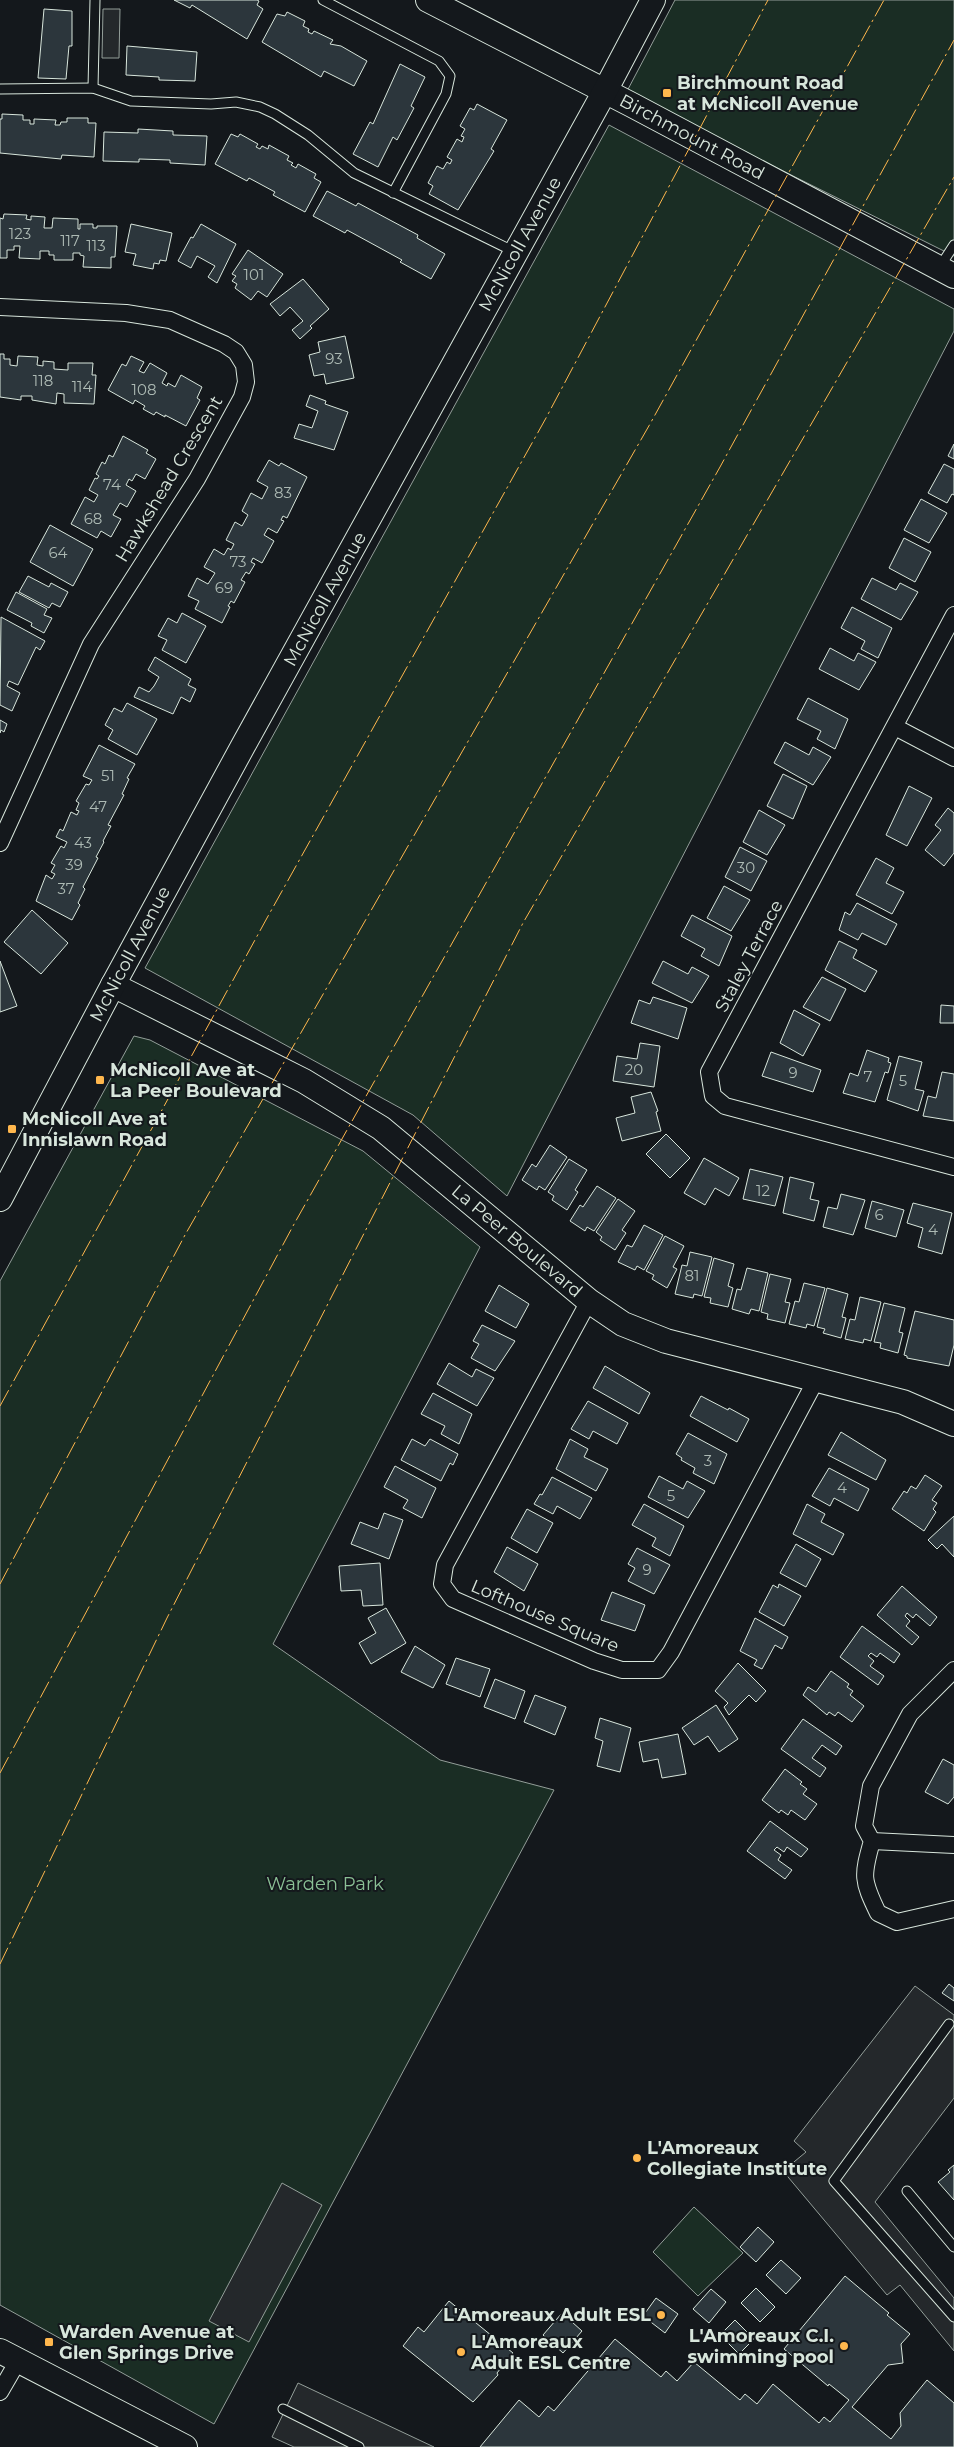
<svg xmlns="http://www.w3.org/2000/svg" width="954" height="2447" font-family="Montserrat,sans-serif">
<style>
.green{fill:#1a2d24;stroke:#939e99}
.parking{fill:#24282b;stroke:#939e99}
.building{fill:#2c363c;stroke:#d8e6dc}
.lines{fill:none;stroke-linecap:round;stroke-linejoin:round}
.lane-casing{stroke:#d8e6dc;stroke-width:11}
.street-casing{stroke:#d8e6dc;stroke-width:18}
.secondary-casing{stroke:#d8e6dc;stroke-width:26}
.lane{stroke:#14181c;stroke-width:9}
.street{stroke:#14181c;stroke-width:16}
.secondary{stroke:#14181c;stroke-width:24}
.power{stroke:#ffb74d;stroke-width:1;stroke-dasharray:18 4 2.5 4;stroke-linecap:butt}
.poi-dot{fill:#ffb74d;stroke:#14181c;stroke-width:2}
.labels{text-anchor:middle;stroke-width:4;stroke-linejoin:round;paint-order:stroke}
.number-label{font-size:15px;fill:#adbab4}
.poi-label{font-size:18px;font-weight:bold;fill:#d8e6dc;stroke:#14181c;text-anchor:start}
.street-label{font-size:18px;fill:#d8e6dc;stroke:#14181c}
.park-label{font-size:18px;fill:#8ac095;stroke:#14181c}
</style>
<rect width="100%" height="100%" fill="#14181c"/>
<g class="green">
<path d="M675,0H954V256L626,93Z"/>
<path d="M609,125L954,309V331L507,1196L413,1115L145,968Z"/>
<path d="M134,1036L150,1040L363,1151L480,1247L273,1644L440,1760L554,1790L214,2424L0,2305V1281Z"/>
<path d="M694,2207L743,2253L698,2296L653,2252Z"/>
</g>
<g class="parking">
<path d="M103,9H120L119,58H102Z"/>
<path d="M915,1986L954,2015V2098L875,2202L954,2298V2351L900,2285L887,2295L783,2171L806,2152L794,2141Z"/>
<path d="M282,2183L322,2205L249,2342L209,2321Z"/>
<path d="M298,2383L434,2447H294L272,2437Z"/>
</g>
<g class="building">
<path d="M174,0H257L259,1L257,5L263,9L247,39L192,5L190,8Z"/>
<path d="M44,9L72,11V46H69L66,79L38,78Z"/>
<path d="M287,12L305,21L303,26L309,29L308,32L312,34L314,31L333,40L330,44L341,46L367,61L354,86L324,71L321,77L262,42L277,14L285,16Z"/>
<path d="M127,46L197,52L195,81L159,80V77L126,75Z"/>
<path d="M400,64L425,77L411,106L414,108L397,140L393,137L378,167L353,154L370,122L373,124Z"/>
<path d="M477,104L507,120L491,149L494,151L458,210L429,194L433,186L428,183L437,166L443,169L447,162L450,164L452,160L447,157L457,139L462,142L464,137L461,136L465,129L460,126L470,108L474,110Z"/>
<path d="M2,114L23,115V120H30V124H34V119L56,120L55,125H60L61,122H67V118H88V123H96L94,157L62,155L61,159L0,153V119H2Z"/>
<path d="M138,129L173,131V135L207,136L205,165L170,163V160L139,159V162L103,161L104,132L138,133Z"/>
<path d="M231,134L238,137L240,134L258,144L256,147L260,149L262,146L268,149L269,145L289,156L287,160L293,163L291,165L296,168L298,164L316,174L314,178L321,182L305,212L273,195L275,192L249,178L247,181L215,164Z"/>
<path d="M327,191L356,206L358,203L418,235L417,238L445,254L431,279L400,262L402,260L347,230L345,233L313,216Z"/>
<path d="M4,214L27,215L26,219L31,220V216L45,217L44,228H52L53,218L78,219V229H80V224H93V228H97V226H117L115,257H111V268L83,267L84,256L80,255V253H73V260H54V255H49V251H40V259L19,258L20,246H14V250H7V258H0V218L3,219Z"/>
<path d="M131,224L172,233L166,261L160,260L159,264L154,263L153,269L133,265L136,254L125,252Z"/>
<path d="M201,224L236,244L217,283L208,277L215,266L197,256L191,268L178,261L191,237L193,238Z"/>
<path d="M248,250L283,274L267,297L258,291L251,300L235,288L237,284L232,281L236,276L232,274Z"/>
<path d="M303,279L329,309L310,326L312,328L300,339L292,330L303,321L290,307L280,316L270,304Z"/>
<path d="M345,336L354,378L326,384L324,374L314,376L309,355L320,352L318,342Z"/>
<path d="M0,354H4V359H10V365L17,366L18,356L38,357L37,365L43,366V361L54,362V369L68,370V363H93L92,375H96L94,404L64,403V394L57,393L56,404L32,400V396H21V400L0,397Z"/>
<path d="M131,356L144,362L139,371L144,373L150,363L167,373L162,383L167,386L168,383L175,387L181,375L202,387L197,398L200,400L186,426L165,415V417L156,412L154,415L143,409L145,406L135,400L133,404L108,390L122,364L126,366Z"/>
<path d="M310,395L326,401L325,404L348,412L334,450L294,438L299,424L312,428L318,411L306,406Z"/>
<path d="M123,436L148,450L146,453L156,459L145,479L136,474L132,481L129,479L126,485L136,491L127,507L120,503L113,515L121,519L111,537L101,531L97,538L71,524L85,497L94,502L98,495L89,490L95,478L97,479L99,476L96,474L102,462L105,464L109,455L113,457Z"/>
<path d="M954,444V459L948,456Z"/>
<path d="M269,460L279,466L281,463L307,477L287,518L283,516L281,520L284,521L277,533L268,528L264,535L274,541L262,563L253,558L251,562L255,564L249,574L246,572L241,580L245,582L234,603L231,601L228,606L230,607L222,623L195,609L199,601L188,596L197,578L208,584L215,573L204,567L214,549L224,555L228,548L231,550L234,544L226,540L235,522L242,526L248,515L242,511L251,493L262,499L268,487L257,481Z"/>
<path d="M944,464L954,469V495L952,494L947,503L928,493Z"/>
<path d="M921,499L947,513L929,543L904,530Z"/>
<path d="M50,525L93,549L73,586L30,562Z"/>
<path d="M904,538L931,552L915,582L889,568Z"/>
<path d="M28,576L49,587L51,583L68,592L60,607L52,603L49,608L19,592Z"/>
<path d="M872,578L896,590L900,583L918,592L901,620L861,599Z"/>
<path d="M16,592L47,609L44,615L52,618L44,633L31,626L32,623L7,610Z"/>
<path d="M852,607L892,628L878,658L861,649L865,641L841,628Z"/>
<path d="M182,613L206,626L186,663L162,650L167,640L158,636L168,618L177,623Z"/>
<path d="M1,617L45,641L40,650L36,647L18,685L9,681L7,686L20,693L12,711L0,705Z"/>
<path d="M830,648L854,661L858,653L876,662L859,690L819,669Z"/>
<path d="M155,657L191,679L188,685L196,689L190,702L181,697L173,714L134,697L139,687L149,692L154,686L159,677L148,670Z"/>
<path d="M808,698L848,719L835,749L817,739L821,731L797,719Z"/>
<path d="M127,703L157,719L137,755L108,739L113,730L105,725L114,708L122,712Z"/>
<path d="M0,720L7,724L4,732L1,730L0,733Z"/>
<path d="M785,742L809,755L813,747L831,757L813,785L774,763Z"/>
<path d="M99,745L135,764L127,778L129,779L122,794L124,795L108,825L111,826L103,841L104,842L96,857L98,858L83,887L85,889L78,903L80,905L72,920L36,901L46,875L52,879L55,874L51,872L55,865L51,863L61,846L64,848L67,842L56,837L60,829L63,831L71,812L77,815L79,811L76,810L79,803L76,801L86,784L89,785L92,780L83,776Z"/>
<path d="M783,774L807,786L793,819L767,806Z"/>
<path d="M909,786L932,798L907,846L886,835Z"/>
<path d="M948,808L954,813V853L944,866L925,850L941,830L935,825Z"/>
<path d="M759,810L785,825L767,855L743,842Z"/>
<path d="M740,847L767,861L751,891L725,877Z"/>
<path d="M876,858L894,868L886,883L904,892L892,914L856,895Z"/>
<path d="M724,886L750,900L731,931L707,918Z"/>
<path d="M857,903L897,924L886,945L862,933L858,940L839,930L845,912L850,915Z"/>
<path d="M32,910L68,943L41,974L4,942Z"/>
<path d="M692,915L732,936L719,966L701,956L705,949L681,936Z"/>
<path d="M839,941L857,950L853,958L877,971L865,992L825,970Z"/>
<path d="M0,961L17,1006L0,1012Z"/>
<path d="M663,961L688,974L692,967L709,976L692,1003L652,983Z"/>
<path d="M822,977L846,989L830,1021L803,1007Z"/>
<path d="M653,997L687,1008L678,1039L631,1023L639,1000L650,1004Z"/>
<path d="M941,1005L954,1006V1023H940Z"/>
<path d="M794,1010L820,1024L803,1056L780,1043Z"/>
<path d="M640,1043L660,1046L654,1087L613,1081L617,1056L637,1059Z"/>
<path d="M867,1050L889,1058L888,1062L891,1063L888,1073L885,1072L875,1102L843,1093L850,1073L858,1076Z"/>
<path d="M771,1052L821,1070L813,1092L762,1076Z"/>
<path d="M899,1056L922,1062L915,1089L924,1091L918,1111L887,1100Z"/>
<path d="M942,1072L954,1074V1121L923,1116L928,1096L936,1098Z"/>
<path d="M651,1092L658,1111L656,1112L661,1131L622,1141L616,1118L635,1113L631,1097Z"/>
<path d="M666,1134L690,1158L670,1178L646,1154Z"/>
<path d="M550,1145L567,1157L545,1190L539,1186L537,1190L522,1180L532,1164L536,1167Z"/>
<path d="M704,1158L739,1178L729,1196L715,1188L705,1205L684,1193Z"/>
<path d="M569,1159L587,1170L575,1190L578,1192L567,1210L552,1200L554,1196L548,1192Z"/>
<path d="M750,1169L783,1177L775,1206L743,1199Z"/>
<path d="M790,1177L814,1183L810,1199L819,1201L814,1221L783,1213Z"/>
<path d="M597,1186L616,1198L594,1231L587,1227L585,1231L570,1221L580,1205L583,1207Z"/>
<path d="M841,1194L865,1200L853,1235L823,1227L828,1207L837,1209Z"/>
<path d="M618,1199L635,1211L622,1230L626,1233L615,1250L600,1240L602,1237L596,1232Z"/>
<path d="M872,1201L904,1210L896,1237L865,1228Z"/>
<path d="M913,1203L952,1213L942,1254L918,1247L923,1228L907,1223Z"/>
<path d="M644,1225L663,1235L644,1270L637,1266L635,1270L618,1262L627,1245L632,1247Z"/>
<path d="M665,1236L684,1246L673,1267L677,1269L667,1288L652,1279L654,1275L646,1271Z"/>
<path d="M690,1252L712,1257L702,1296L694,1294L693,1298L675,1294L682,1265L687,1266Z"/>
<path d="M714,1258L734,1264L728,1286L733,1288L728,1307L710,1303L711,1298L704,1297Z"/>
<path d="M747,1268L768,1273L759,1311L751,1309L749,1314L732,1309L737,1289L741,1290Z"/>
<path d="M770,1274L791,1279L785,1302L790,1303L785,1323L767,1319L768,1314L761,1312Z"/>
<path d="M804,1283L825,1288L814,1326L807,1324L806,1328L789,1324L795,1301L799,1302Z"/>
<path d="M499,1285L529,1304L516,1328L485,1311Z"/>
<path d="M827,1288L848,1294L842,1317L846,1318L841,1338L823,1333L825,1329L817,1327Z"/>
<path d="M860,1297L881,1302L871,1341L864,1339L863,1343L845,1339L850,1319L855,1320Z"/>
<path d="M884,1303L905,1308L899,1332L903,1333L898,1353L880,1348L881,1343L874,1342Z"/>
<path d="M915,1311L954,1320V1345L949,1366L907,1358V1356L904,1355Z"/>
<path d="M482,1325L515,1341L495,1371L471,1358L479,1344L473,1341Z"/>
<path d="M449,1363L472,1377L476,1369L494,1378L477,1406L437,1384Z"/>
<path d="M605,1366L650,1393L639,1414L593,1388Z"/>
<path d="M433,1393L472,1414L459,1444L441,1434L445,1426L421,1414Z"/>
<path d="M701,1396L728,1410L729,1408L749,1419L737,1442L690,1416Z"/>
<path d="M588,1401L628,1423L617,1444L593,1431L589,1439L571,1429Z"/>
<path d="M841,1432L886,1460L876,1480L828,1455Z"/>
<path d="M688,1433L727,1454L714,1484L693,1473L695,1468L681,1460L682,1458L676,1454Z"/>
<path d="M412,1439L425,1446L430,1439L458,1454L453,1465L450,1463L441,1481L401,1460Z"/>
<path d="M570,1439L588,1449L584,1457L608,1469L596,1491L556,1469Z"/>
<path d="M395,1466L436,1488L422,1518L403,1508L408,1500L384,1487Z"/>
<path d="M829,1468L869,1489L858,1511L834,1498L830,1506L812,1496Z"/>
<path d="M925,1475L942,1486L932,1500L937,1503L933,1509L936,1512L924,1531L892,1509L904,1491L907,1493L911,1486L916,1489Z"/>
<path d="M659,1476L683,1489L687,1481L705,1491L688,1518L648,1497Z"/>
<path d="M552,1477L592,1498L580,1519L557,1506L553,1514L534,1504L540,1494L542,1495Z"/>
<path d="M644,1504L684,1526L670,1556L652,1546L656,1538L632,1525Z"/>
<path d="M807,1504L825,1514L821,1522L844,1534L833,1555L793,1534Z"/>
<path d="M527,1509L553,1523L537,1553L511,1538Z"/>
<path d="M384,1513L403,1520L389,1559L351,1544L360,1522L378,1529Z"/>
<path d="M954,1516V1557L942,1544L937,1549L928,1540Z"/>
<path d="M796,1544L821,1559L806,1587L780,1573Z"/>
<path d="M507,1547L538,1564L524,1591L494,1572Z"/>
<path d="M637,1548L670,1565L654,1594L628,1581L635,1568L628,1564Z"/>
<path d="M380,1563L383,1605L363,1606L361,1590L341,1591L339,1566Z"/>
<path d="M779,1584L801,1596L784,1626L759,1612L773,1585L778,1588Z"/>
<path d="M902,1586L937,1617L930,1626L916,1614L913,1618L907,1613L905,1616L910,1621L906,1626L919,1637L912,1645L877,1615Z"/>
<path d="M612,1592L645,1605L635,1631L601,1620Z"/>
<path d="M386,1608L406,1643L371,1664L359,1643L376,1633L368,1618Z"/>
<path d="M755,1618L788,1637L782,1649L775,1645L762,1669L754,1665L757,1660L740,1651Z"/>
<path d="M862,1626L900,1654L894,1663L880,1653L877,1657L871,1653L868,1656L874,1661L870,1666L884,1676L878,1685L840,1657Z"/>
<path d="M415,1646L445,1665L433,1688L401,1672Z"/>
<path d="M456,1658L490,1669L480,1697L446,1684Z"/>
<path d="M738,1663L766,1691L756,1702L749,1695L729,1715L724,1707L728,1703L715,1691Z"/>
<path d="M831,1671L849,1684L847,1687L853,1691L850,1695L864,1706L852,1722L838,1712L835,1716L829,1712L827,1715L803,1695L808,1687L816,1692Z"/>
<path d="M495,1679L525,1691L515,1719L484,1707Z"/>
<path d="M535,1695L566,1707L555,1735L524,1722Z"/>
<path d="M716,1705L738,1739L719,1752L708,1736L694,1745L682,1728Z"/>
<path d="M600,1718L631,1728L620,1772L597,1766L603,1741L595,1738Z"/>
<path d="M803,1719L842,1746L836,1755L822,1745L812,1758L826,1768L820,1777L781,1749Z"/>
<path d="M678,1734L686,1774L662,1778L658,1759L643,1762L639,1742Z"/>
<path d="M943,1759L954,1765V1797L948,1804L925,1792Z"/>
<path d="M785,1769L802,1782L800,1784L807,1789L803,1794L817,1804L805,1820L791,1810L788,1815L781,1810L779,1813L762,1800Z"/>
<path d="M770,1821L808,1849L801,1857L787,1847L784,1852L777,1847L774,1850L781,1855L778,1860L792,1870L785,1879L747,1851Z"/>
<path d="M949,1984L954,1988V2001L942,1993Z"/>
<path d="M954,2165V2200L938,2182L950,2172L948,2170Z"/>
<path d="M758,2227L774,2242L756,2262L740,2247Z"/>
<path d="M781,2260L801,2278L786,2294L766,2275Z"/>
<path d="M845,2276L889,2313L887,2315L910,2334L901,2344L903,2363L888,2365L852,2407L891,2439L901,2426L900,2413L927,2380L954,2403V2447H480L519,2400L539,2417L548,2406L554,2411L615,2339L661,2377L666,2371L677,2381L694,2362L740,2400L745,2394L757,2404L773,2384L819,2423L824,2417L830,2422L849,2400L829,2384L828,2386L784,2349Z"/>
<path d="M756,2288L775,2307L760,2322L741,2303Z"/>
<path d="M711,2289L726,2302L709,2323L693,2309Z"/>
<path d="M656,2298L678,2314L665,2333L643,2316Z"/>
<path d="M449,2301L513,2353L497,2373L498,2375L473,2402L403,2346L418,2327L424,2332Z"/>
<path d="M562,2313L582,2331L563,2353L543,2335Z"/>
<path d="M735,2320L754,2339L739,2354L720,2335Z"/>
</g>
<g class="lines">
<g class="lane-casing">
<g id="lane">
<path d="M323,0L439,61L450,76L446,94L393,193"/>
<path d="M93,88L95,0"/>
<path d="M0,89L93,88L131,101L211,104L236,102L260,107L275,114L308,135L354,173L515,252"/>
<path d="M939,268L954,245"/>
<path d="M949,2024L834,2181L954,2317"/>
<path d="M907,2191L954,2247"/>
<path d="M283,2409L359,2447"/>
</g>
</g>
<g class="street-casing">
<g id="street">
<path d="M0,307L126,313L170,320L224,344L236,352L244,365L246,382L242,397L197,479L91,644L0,843"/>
<path d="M954,615L709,1072L713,1096L725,1106L954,1167"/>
<path d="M895,727L954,758"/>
<path d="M589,1301L445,1565L442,1584L453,1599L594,1661L622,1670H658L671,1652L816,1380"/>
<path d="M954,1670L910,1714L871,1786L864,1826L872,1841C862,1876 862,1880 878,1913L897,1922L954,1909"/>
<path d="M872,1841L954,1845"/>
<path d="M0,2392L18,2361"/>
</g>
</g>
<g class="secondary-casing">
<g id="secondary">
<path d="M428,0L632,105L954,276"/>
<path d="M113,985L304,1081L381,1128L589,1301L623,1324L666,1341L903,1402L954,1424"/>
<path d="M0,1199L113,985L243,746L605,91L653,0"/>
<path d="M0,2351L185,2447"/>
</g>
</g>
<use href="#lane" class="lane"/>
<use href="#street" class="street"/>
<use href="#secondary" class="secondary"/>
<g class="power">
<path d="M0,1406L267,918L546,418L768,0"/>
<path d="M0,1584L185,1235L650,424L884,0"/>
<path d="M0,1773L293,1226L720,467L954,40"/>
<path d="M0,1964L167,1618L523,923L954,177"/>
</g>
</g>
<g class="poi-dot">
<rect x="662" y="88" width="10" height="10" rx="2.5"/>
<rect x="95" y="1075" width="10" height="10" rx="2.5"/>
<rect x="7" y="1124" width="10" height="10" rx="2.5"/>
<circle cx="637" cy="2158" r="5"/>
<circle cx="661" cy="2315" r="5"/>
<rect x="44" y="2337" width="10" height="10" rx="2.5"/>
<circle cx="844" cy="2346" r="5"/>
<circle cx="461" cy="2352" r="5"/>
</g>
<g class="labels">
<g class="number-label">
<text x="20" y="239">123</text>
<text x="70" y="246">117</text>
<text x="96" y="251">113</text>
<text x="254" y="280">101</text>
<text x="334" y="364">93</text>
<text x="43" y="386">118</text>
<text x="82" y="392">114</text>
<text x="144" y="395">108</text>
<text x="112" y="490">74</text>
<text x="283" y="498">83</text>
<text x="93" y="524">68</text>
<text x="58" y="558">64</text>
<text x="238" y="567">73</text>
<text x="224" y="593">69</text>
<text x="108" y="781">51</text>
<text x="98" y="812">47</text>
<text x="83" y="848">43</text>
<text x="74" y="870">39</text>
<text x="746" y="873">30</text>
<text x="66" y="894">37</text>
<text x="634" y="1075">20</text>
<text x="793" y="1078">9</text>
<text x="868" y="1082">7</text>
<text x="903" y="1086">5</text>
<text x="763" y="1196">12</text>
<text x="879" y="1220">6</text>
<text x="933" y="1235">4</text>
<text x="692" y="1281">81</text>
<text x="708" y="1466">3</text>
<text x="842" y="1493">4</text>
<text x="671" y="1501">5</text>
<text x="647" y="1575">9</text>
</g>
<g class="poi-label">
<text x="677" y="89">Birchmount Road<tspan x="677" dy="21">at McNicoll Avenue</tspan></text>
<text x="110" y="1076">McNicoll Ave at<tspan x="110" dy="21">La Peer Boulevard</tspan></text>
<text x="22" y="1125">McNicoll Ave at<tspan x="22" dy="21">Innislawn Road</tspan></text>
<text x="647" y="2154">L'Amoreaux<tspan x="647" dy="21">Collegiate Institute</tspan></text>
<text x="651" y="2321" text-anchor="end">L'Amoreaux Adult ESL</text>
<text x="59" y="2338">Warden Avenue at<tspan x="59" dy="21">Glen Springs Drive</tspan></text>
<text x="834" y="2342" text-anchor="end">L'Amoreaux C.I.<tspan x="834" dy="21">swimming pool</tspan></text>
<text x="471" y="2348">L'Amoreaux<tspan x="471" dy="21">Adult ESL Centre</tspan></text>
</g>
<g class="street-label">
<text transform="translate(692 137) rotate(28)" y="6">Birchmount Road</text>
<text transform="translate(520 244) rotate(-61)" y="6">McNicoll Avenue</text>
<text transform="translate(169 479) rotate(-59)" y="6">Hawkshead Crescent</text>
<text transform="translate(325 599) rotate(-61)" y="6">McNicoll Avenue</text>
<text transform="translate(130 954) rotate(-62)" y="6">McNicoll Avenue</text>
<text transform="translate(749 956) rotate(-62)" y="6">Staley Terrace</text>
<text transform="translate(517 1241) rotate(40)" y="6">La Peer Boulevard</text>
<text transform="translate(545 1616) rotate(23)" y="6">Lofthouse Square</text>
</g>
<g class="park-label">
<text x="325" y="1890">Warden Park</text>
</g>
</g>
</svg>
